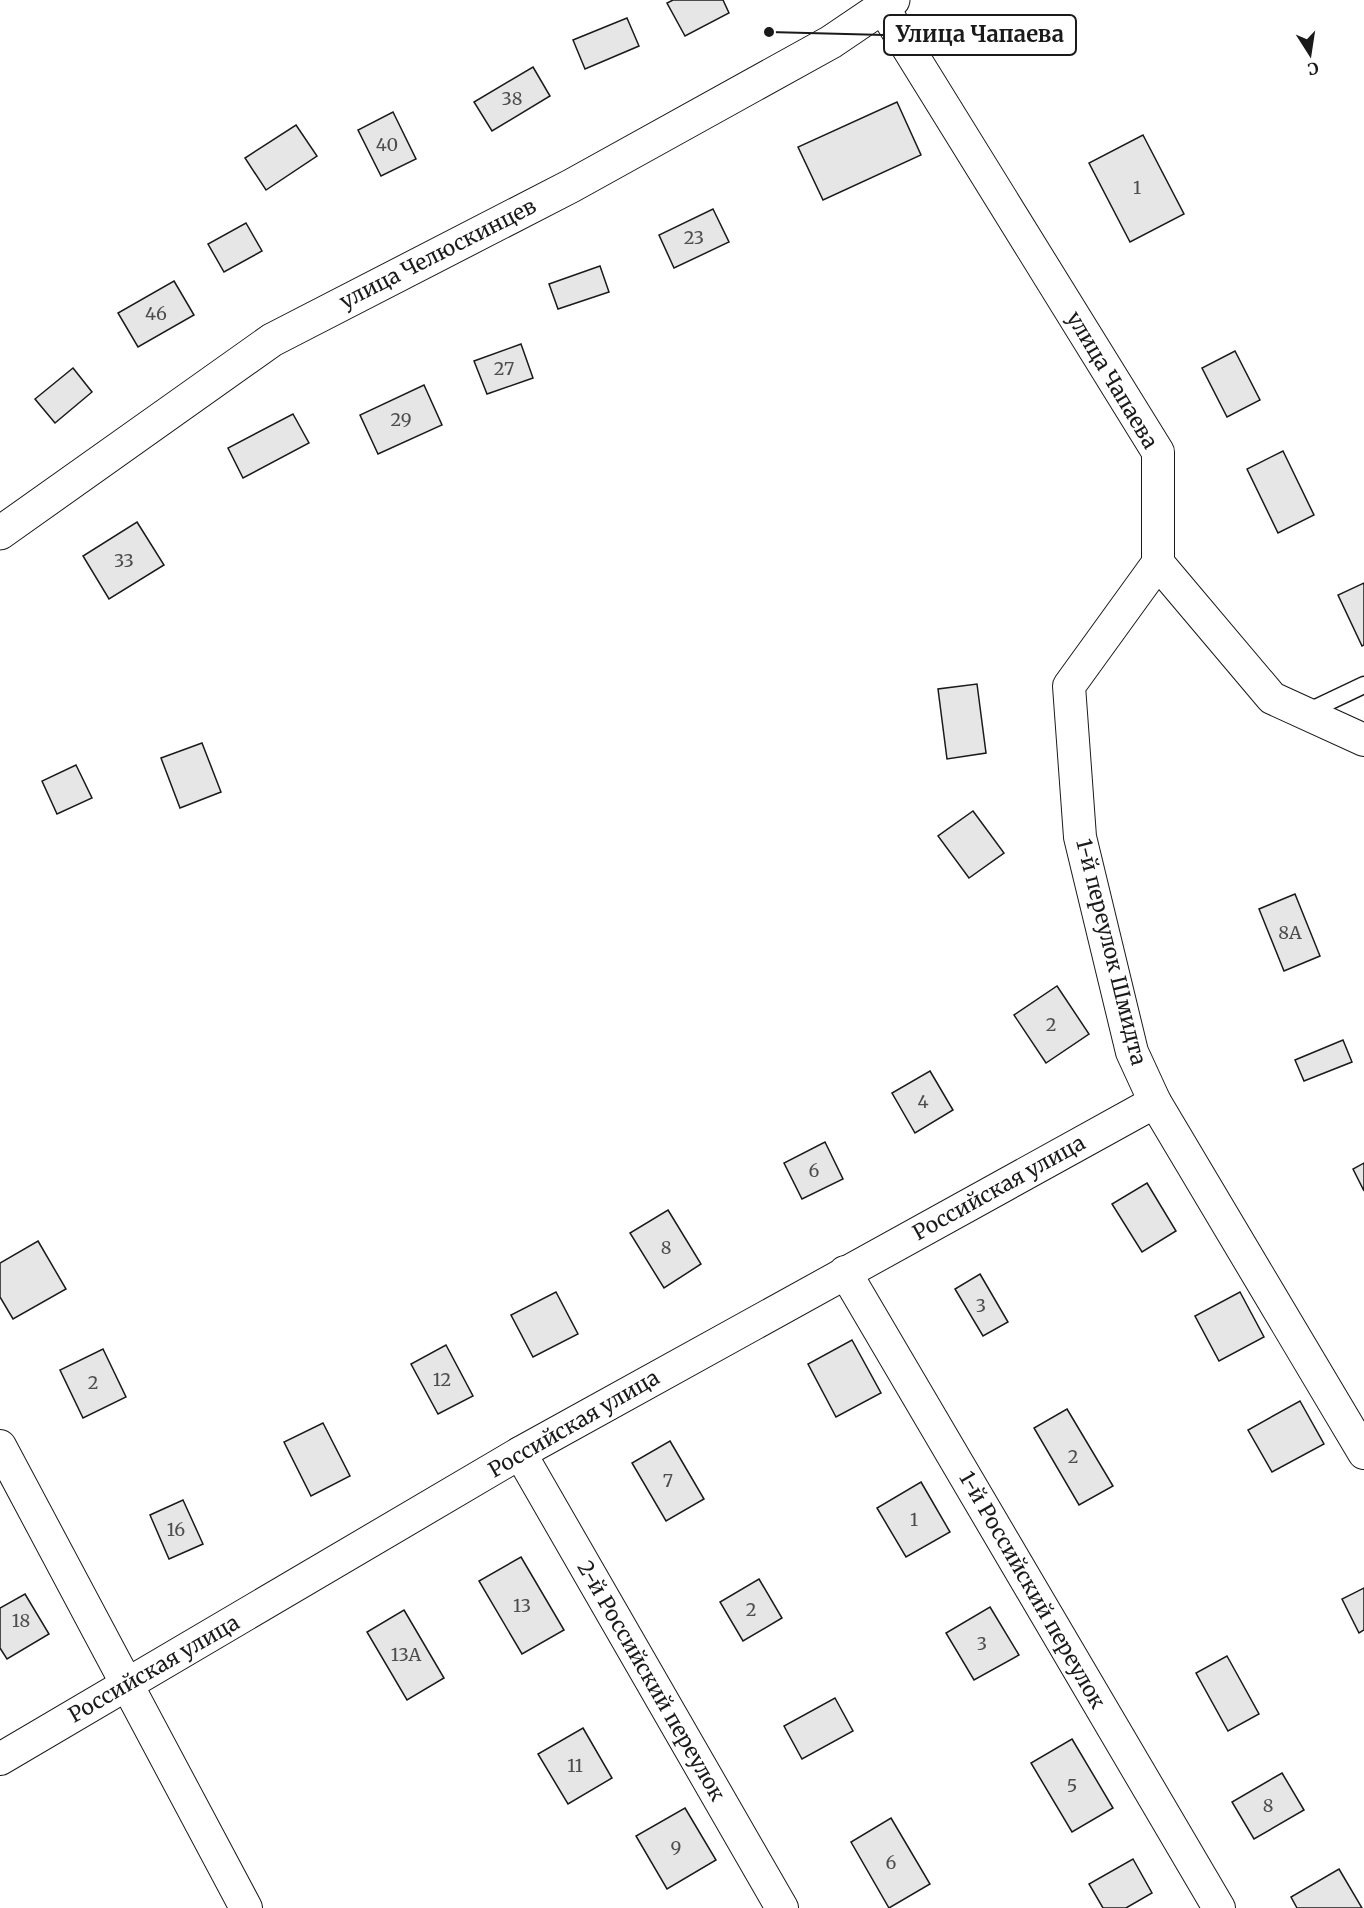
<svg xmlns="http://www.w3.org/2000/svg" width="1364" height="1908" font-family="Merriweather,serif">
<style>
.building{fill:#e6e6e6;stroke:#1a1a1a;stroke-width:1.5}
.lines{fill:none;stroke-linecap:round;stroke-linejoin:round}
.lane-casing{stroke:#1a1a1a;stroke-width:19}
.street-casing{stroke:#1a1a1a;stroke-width:34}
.secondary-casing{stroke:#1a1a1a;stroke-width:35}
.lane{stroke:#fff;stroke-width:16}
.street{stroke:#fff;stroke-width:32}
.secondary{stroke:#fff;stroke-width:33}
.labels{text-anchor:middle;stroke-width:4.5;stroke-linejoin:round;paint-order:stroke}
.number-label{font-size:18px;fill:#4d4d4d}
.street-label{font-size:21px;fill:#1a1a1a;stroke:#fff}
.leader{fill:none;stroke:#1a1a1a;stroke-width:2}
.callout-dot{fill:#1a1a1a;stroke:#fff;stroke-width:2}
.callout{fill:#fff;stroke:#1a1a1a;stroke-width:2}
.callout-label{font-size:22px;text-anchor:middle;font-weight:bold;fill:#1a1a1a}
</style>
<rect width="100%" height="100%" fill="#fff"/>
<g class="building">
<path d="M673,0H723L729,13L685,36L667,3Z"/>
<path d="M627,18L639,46L585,69L573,40Z"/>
<path d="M533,67L550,96L492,131L474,102Z"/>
<path d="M897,102L921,155L823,200L798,147Z"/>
<path d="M393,112L416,159L381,176L358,130Z"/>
<path d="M296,125L317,156L266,190L245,158Z"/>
<path d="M1143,135L1184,214L1130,242L1089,163Z"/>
<path d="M713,209L729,242L674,268L659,235Z"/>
<path d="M246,223L262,251L224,272L208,244Z"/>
<path d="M600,266L609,292L558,309L549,284Z"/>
<path d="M174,281L194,315L138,347L118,313Z"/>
<path d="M521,344L533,378L487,394L474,361Z"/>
<path d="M1235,351L1260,400L1227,417L1202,368Z"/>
<path d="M73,368L92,392L55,423L35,399Z"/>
<path d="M424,385L442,425L378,454L360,415Z"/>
<path d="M293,414L309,443L243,478L228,448Z"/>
<path d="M1283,451L1314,515L1278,533L1247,469Z"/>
<path d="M137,522L164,565L109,599L83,556Z"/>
<path d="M1364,583V645L1362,646L1338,595Z"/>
<path d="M977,684L986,753L947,759L938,689Z"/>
<path d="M202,743L221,792L180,808L161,758Z"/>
<path d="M76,765L92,798L57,814L42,781Z"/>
<path d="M973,811L1004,853L969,878L938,836Z"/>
<path d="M1295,894L1320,956L1284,971L1259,909Z"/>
<path d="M1057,986L1089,1034L1046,1063L1014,1015Z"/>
<path d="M1343,1040L1352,1062L1304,1081L1295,1060Z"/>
<path d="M930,1071L953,1110L915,1133L892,1093Z"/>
<path d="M825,1142L843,1179L802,1199L784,1163Z"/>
<path d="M1364,1163V1191L1353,1169Z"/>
<path d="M1147,1183L1176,1231L1142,1252L1112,1204Z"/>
<path d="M668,1210L701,1264L664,1288L630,1233Z"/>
<path d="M38,1241L66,1289L13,1319L0,1297V1263Z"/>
<path d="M980,1274L1008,1322L983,1336L955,1289Z"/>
<path d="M556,1292L578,1334L533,1357L511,1315Z"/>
<path d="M1240,1292L1264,1337L1219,1361L1195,1316Z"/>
<path d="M852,1340L881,1393L836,1417L808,1364Z"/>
<path d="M446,1345L473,1396L438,1414L411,1364Z"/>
<path d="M103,1349L126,1397L83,1418L60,1370Z"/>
<path d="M1300,1401L1324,1444L1272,1472L1248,1430Z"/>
<path d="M1067,1409L1113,1486L1079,1505L1034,1428Z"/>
<path d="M323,1423L350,1476L311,1496L284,1442Z"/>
<path d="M670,1441L704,1499L666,1521L632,1463Z"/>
<path d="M921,1482L950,1532L906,1557L877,1508Z"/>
<path d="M183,1500L203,1544L169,1559L150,1515Z"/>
<path d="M521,1557L564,1630L522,1654L479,1581Z"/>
<path d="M759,1579L782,1618L743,1641L720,1602Z"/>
<path d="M1364,1588V1630L1359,1633L1342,1599Z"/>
<path d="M25,1594L49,1634L7,1659L0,1648V1608Z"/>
<path d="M990,1607L1019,1655L974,1680L946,1633Z"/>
<path d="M404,1610L444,1678L407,1700L367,1632Z"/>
<path d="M1227,1656L1259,1714L1228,1731L1196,1673Z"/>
<path d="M835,1698L853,1731L802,1759L784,1726Z"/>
<path d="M583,1728L612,1778L568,1804L538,1754Z"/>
<path d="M1072,1739L1113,1808L1072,1832L1031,1763Z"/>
<path d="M1282,1773L1304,1810L1254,1839L1232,1802Z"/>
<path d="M685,1808L716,1860L667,1889L636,1836Z"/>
<path d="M891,1818L930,1884L889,1908L851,1842Z"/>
<path d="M1133,1859L1152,1893L1126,1908H1103L1089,1884Z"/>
<path d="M1339,1869L1362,1908H1297L1291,1897Z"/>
</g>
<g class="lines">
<g class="lane-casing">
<path id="lane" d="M1305,713L1364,685"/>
</g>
<g class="street-casing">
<g id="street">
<path d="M882,6L1158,452V563L1272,698L1364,740"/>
<path d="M1158,563L1069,686L1080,837L1132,1052L1155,1102L1364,1453"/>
<path d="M845,1272L1219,1908"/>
<path d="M0,1446L246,1908"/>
<path d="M520,1453L782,1908"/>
<path d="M0,1759L520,1453L1155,1102"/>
</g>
</g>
<g class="secondary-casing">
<path id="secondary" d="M0,533L272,340L571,186L831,42L893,0"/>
</g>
<use href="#lane" class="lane"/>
<use href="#street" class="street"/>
<use href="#secondary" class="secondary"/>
</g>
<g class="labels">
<g class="number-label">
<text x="512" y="105">38</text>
<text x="387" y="151">40</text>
<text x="1137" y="194">1</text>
<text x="694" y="244">23</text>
<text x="156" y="320">46</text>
<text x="504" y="375">27</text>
<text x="401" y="426">29</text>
<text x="124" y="567">33</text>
<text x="1290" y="939">8А</text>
<text x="1051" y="1031">2</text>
<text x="923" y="1108">4</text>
<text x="814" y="1177">6</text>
<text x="666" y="1254">8</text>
<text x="981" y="1312">3</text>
<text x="442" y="1386">12</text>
<text x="93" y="1389">2</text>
<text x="1073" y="1463">2</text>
<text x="668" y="1487">7</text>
<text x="914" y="1526">1</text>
<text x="176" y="1536">16</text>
<text x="522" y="1612">13</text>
<text x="751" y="1616">2</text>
<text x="21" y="1627">18</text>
<text x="982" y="1650">3</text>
<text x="406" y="1661">13А</text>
<text x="575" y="1772">11</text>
<text x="1072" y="1792">5</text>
<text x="1268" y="1812">8</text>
<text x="676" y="1854">9</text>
<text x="891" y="1869">6</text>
</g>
<g class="street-label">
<text transform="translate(438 254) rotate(-27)" y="7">улица Челюскинцев</text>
<text transform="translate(1112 380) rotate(59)" y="7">улица Чапаева</text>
<text transform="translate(1111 952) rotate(76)" y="7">1-й переулок Шмидта</text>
<text transform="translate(999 1188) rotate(-29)" y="7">Российская улица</text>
<text transform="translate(574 1424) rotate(-30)" y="7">Российская улица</text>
<text transform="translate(1032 1590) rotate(60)" y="7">1-й Российский переулок</text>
<text transform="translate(154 1669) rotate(-30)" y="7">Российская улица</text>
<text transform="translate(651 1681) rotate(60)" y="7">2-й Российский переулок</text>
</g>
</g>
<path class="leader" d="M769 32L884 35"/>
<circle class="callout-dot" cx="769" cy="32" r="6"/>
<rect class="callout" x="884" y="15" width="192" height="40" rx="6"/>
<g class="callout-label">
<text x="980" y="42">Улица Чапаева</text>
</g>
<g transform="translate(1310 54) rotate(168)" stroke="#ffffff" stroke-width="4.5" paint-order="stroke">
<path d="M0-4.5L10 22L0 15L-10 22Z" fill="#1a1a1a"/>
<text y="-9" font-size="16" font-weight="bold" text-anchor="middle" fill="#1a1a1a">С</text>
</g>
</svg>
